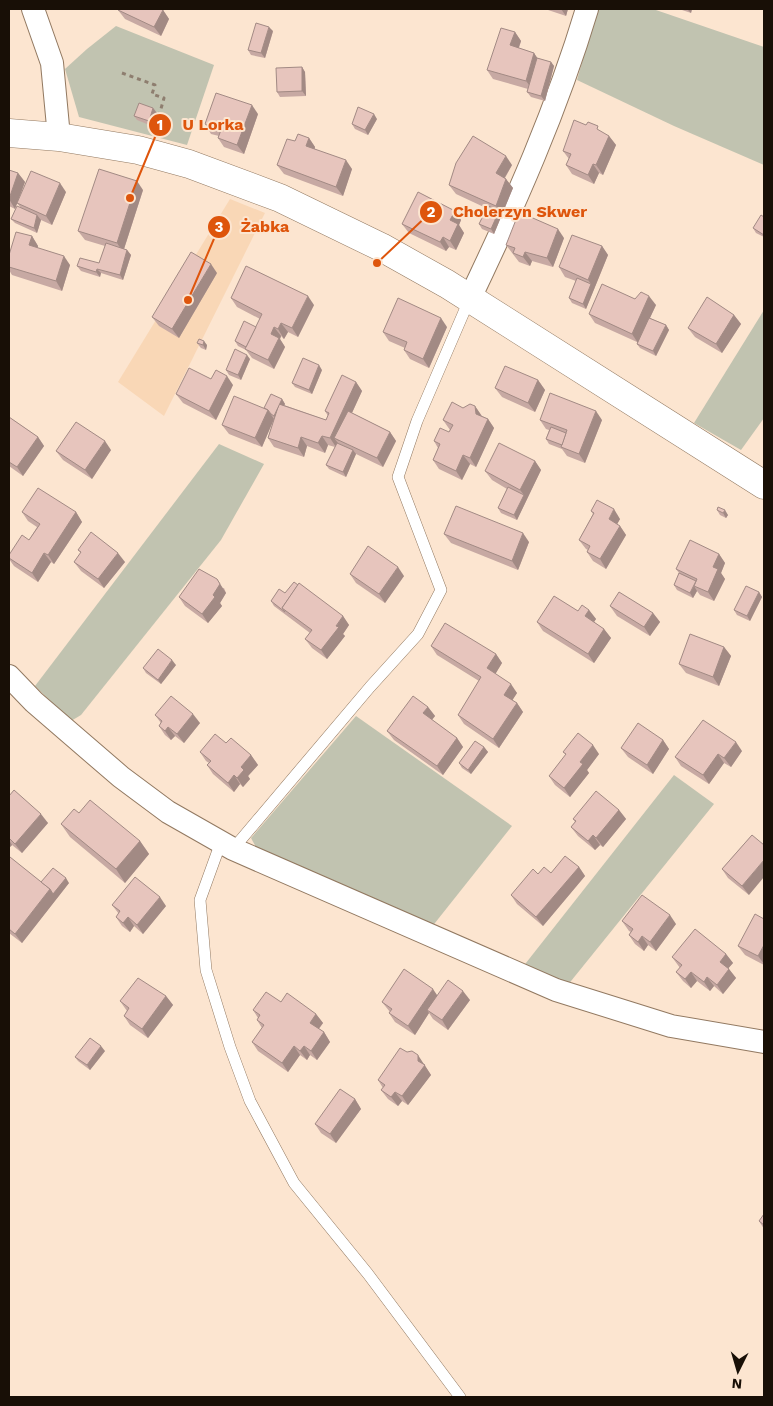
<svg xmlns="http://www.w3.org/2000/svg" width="773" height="1406" font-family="'Work Sans',sans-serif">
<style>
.built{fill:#f9d7b6}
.green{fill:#c1c3b0}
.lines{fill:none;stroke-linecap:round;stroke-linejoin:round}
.service-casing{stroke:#927961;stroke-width:12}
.minor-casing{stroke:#927961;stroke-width:24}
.tertiary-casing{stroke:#927961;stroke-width:29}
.path{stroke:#8e7e6f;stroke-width:3;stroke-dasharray:4 4;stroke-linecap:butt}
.service{stroke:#fff;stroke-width:11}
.minor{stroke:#fff;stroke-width:22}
.tertiary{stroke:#fff;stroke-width:28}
.wall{fill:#c7a9a3}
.shaded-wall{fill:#a28a84}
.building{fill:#e7c5bd;stroke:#a28a84}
.leader{fill:none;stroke:#de550c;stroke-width:2}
.callout-dot{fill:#de550c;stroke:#fce5d0;stroke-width:2}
.mark-label{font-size:15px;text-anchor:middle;font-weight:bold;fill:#fff}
.callout-label{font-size:16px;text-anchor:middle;font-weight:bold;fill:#de550c;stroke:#fce5d0;stroke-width:4;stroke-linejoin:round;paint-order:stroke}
</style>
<rect width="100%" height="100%" fill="#fce5d0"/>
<path class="built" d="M230,199L265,213L164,416L118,382Z"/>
<g class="green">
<path d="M597,9H653L764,47V165L674,126L577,80Z"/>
<path d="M116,26L214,65L187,145L79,117L65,69L87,49Z"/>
<path d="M764,310V418L741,450L694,423Z"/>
<path d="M219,444L264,464L221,540L81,715L71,721L35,686Z"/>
<path d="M356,716L512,826L431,928L257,849L251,838Z"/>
<path d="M674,775L714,804L567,986L522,968Z"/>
</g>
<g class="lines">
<g class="service-casing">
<g id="service">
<path d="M221,842L200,900L206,970L230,1047L250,1101L294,1183L368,1274L460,1397"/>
<path d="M233,849L370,687L418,634L441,590L398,477L417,421L470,298"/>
</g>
</g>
<g class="minor-casing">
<g id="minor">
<path d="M33,9L52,63L59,137"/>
<path d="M470,298C515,204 557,109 587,9"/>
<path d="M9,676L34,702L121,777L168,812L233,849L556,990L671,1026L764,1042"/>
</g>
</g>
<g class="tertiary-casing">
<path id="tertiary" d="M9,133L59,137L138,150L189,164L280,198L381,247L447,284L764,485"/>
</g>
<path class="path" d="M122,73L155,85L152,94L164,98L155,130"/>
<use href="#service" class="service"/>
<use href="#minor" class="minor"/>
<use href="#tertiary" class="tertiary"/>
</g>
<g class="wall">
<path d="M545,9H568L566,16Z"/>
<path d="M679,9H692L691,13Z"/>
<path d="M118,10H163L169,19L161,36L125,19Z"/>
<path d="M273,31L265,58L251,55L248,50Z"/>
<path d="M515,32L521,41L519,48L534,53L537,58L551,62L554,66L545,101L531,97L527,92L528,89L493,79L487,70Z"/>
<path d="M302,67L305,72L306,96L280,97L277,92Z"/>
<path d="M153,108L157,113L152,126L137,120L134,116Z"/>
<path d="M258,114L244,154L224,147L218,138L219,136L211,134L205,124Z"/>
<path d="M377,119L368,135L355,129L352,124Z"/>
<path d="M601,132L609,136L616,145L603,175L599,173L594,184L572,174L566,165L569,159L563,151Z"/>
<path d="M309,138L315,147V149L352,169L343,196L284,174L277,165L295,141Z"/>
<path d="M512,165L505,178L506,179L513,188L494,234L482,229L479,224L486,208L456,194L449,185Z"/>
<path d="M9,170L18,173L25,182L15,209L9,206Z"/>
<path d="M143,190L124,249L127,250L131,255L123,280L101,273L100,277L81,271L77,266L99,263L105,246L85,240L78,231Z"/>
<path d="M66,192L52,225L41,220L37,233L15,223L11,219L21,208L17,203Z"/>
<path d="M455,211L461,220L459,225L464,233L456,250L449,247L446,251L409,233L402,224Z"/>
<path d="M764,217V237L756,233L753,228Z"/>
<path d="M32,236L38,246V248L70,265L62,291L12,275L9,270V255Z"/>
<path d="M564,238L553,267L532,261L530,266L519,262L506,245Z"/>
<path d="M602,246L608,255L586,309L572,303L569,298L576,281L565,277L559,267Z"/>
<path d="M217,273L179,338L159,326L152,317Z"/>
<path d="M231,298L314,305L298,337L288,332L284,339L281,336L280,339L285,347L274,369L252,358L246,350L238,346L235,341L256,327L260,319L237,307Z"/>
<path d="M635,299L656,305L650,318L666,325L669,330L656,356L640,348L637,344V342L595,323L589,314Z"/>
<path d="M734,315L741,324L722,353L695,337L688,328Z"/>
<path d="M447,327L429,368L410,359L404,350L405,348L389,341L383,332Z"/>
<path d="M197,343L207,345L206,350L201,348Z"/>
<path d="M250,359L241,380L229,375L226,370Z"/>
<path d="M322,370L312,394L295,387L292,383Z"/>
<path d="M211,379L233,385L216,420L183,403L176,394Z"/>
<path d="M538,380L545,390L535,412L502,397L495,388Z"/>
<path d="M356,382L362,391L352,413L390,432L396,441L383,467L356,454L346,477L329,469L326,465L335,447L328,445L325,453L307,446L304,457L274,447L268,438L274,419L262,447L229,434L222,425L264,408L282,399L285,404L284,405L326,420L328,416L325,411Z"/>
<path d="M475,406L482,416L488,419L494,428L476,467L470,464L462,480L439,469L433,460L438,448L434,441L449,432L450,430L443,420L463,408Z"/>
<path d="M9,417L38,437L44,446L23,476L9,466Z"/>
<path d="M540,420H602L585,463L567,456L562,449L549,444L546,439L549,430L546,429Z"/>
<path d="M111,450L92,479L63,460L56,451Z"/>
<path d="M535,461L541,470L517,520L501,513L498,508L507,489L492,480L485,471Z"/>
<path d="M717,510L728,515L726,518L720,515Z"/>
<path d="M591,511L620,519L617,524L620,526L626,535L606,569L593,561L587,552L588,550L586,549L579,540L593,514Z"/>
<path d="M22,512H76L82,522L54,564L51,562L38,582L14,566L9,559V555L29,540L37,527L28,521Z"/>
<path d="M444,534L529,542L518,570L451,543Z"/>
<path d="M78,550L125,562L104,588L81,571L74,562L81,553Z"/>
<path d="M719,554L725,563L721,573L725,579L714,601L700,595L697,591L693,598L677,590L674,585L679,573L676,569Z"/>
<path d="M350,574L404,576L385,603L356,583Z"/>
<path d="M224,588L226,593L220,603L222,606L208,623L185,606L179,597Z"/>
<path d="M759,592L762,597L750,621L737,615L734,610Z"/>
<path d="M285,593L343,616L349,625L343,634L345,636L327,659L312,648L305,639L310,633L274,606L271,601Z"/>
<path d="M610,606L653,613L660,622L650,636L617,616Z"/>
<path d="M589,610L596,619L594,622L604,629L611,638L594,663L543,631L537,622L578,611Z"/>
<path d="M431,646L496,654L502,663L495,674L517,693L512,700L517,703L523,712L499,748L464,724L458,715L479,681L437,655Z"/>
<path d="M724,647L731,656L719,686L686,673L679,664Z"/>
<path d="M176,665L161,684L146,673L143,668Z"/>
<path d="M428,707L435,716L432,720L457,738L463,747L443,775L394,740L387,731Z"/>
<path d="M155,715L200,723L184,743L175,736L171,740L165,735L159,726L161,723Z"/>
<path d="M663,740L669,749L653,774L628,757L621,748Z"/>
<path d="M226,743L251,755L258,765L248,776L250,779L243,787L240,784L234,792L213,774L207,765L209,763L206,761L200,752Z"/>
<path d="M484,747L488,752L471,774L462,768L459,763Z"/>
<path d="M742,751L731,767L724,763L709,784L681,766L675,757Z"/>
<path d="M563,752L599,754L587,770L589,773L570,797L555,785L549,776L566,755Z"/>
<path d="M9,796L48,823L22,853L12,845L9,848Z"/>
<path d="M619,810L626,819L603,847L600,845L595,850L578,836L571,827L575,822L573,819Z"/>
<path d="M79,813L140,841L149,854L125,883L70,837L61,824Z"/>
<path d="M752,835L749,895L728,878L722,869Z"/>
<path d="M9,858L41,882L69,883L22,943L9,933Z"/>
<path d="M579,867L585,876L543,926L517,904L511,895L538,874L551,873Z"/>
<path d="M112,905L166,906L143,934L134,926L130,932L122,926L116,917L119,914Z"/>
<path d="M764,919V965L745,955L738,946Z"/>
<path d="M622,921L676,924L656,951L648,945L644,951L635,944L629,935L631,932L629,931Z"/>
<path d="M726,954L733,963L728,968L736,978L723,994L714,986L710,991L697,981L691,988L683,981L676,972L680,968L672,957Z"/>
<path d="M437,995L470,1000L448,1030L433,1019L429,1013L415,1035L395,1022L389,1013L390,1012L382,1002Z"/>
<path d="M166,996L173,1005L148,1038L130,1025L124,1016L127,1011L120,1001Z"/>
<path d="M281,1002L316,1014L323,1023L319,1029L324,1032L330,1042L317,1060L310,1055L307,1060L300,1055L288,1072L258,1051L252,1042L262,1028L257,1020L258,1018L253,1010Z"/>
<path d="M105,1051L90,1070L78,1061L75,1057Z"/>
<path d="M424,1064L431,1075L408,1105L402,1101L398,1106L388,1099L381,1090L383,1088L378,1080Z"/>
<path d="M355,1099L361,1109L336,1143L321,1133L315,1124Z"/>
<path d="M764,1214V1229L759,1221Z"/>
</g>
<g class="shaded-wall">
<path d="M561,9H568L566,16Z"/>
<path d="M687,9H692L691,13Z"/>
<path d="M163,10L169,19L161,36L154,27Z"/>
<path d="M269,27L273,31L265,58L261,53Z"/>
<path d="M515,32L521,41L516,55L510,45Z"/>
<path d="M534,53L540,62L533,90L526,81Z"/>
<path d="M551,62L554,66L545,101L541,96Z"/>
<path d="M302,67L305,72L306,96L302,91Z"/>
<path d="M252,105L258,114L244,154L237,145Z"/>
<path d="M153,108L157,113L152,126L149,121Z"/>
<path d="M374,114L377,119L368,135L365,130Z"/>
<path d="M609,136L616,145L603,175L596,165Z"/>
<path d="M309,138L315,147L312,155L306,146Z"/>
<path d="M506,156L512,165L502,182L496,173Z"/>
<path d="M346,160L352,169L343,196L336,187Z"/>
<path d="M593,164L599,173L594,184L588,175Z"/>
<path d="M18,173L25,182L15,209L9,199Z"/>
<path d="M506,179L513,188L494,234L491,229L499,211L496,206Z"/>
<path d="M137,181L143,190L123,252L117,243Z"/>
<path d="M60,183L66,192L52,225L46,216Z"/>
<path d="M455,211L461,220L459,225L464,233L456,250L450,241V220Z"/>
<path d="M37,215L41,220L37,233L34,228Z"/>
<path d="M558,229L564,238L553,267L547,258Z"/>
<path d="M32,236L38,246L36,254L29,245Z"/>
<path d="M443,237L449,247L446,251L440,242Z"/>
<path d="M602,246L608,255L586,309L583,304L591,284L588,280Z"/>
<path d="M127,250L131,255L123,280L120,275Z"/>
<path d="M525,252L532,261L530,266L523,257Z"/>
<path d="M64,256L70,265L62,291L56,281Z"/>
<path d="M211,264L217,273L179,338L172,329Z"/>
<path d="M97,269L101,273L100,277L96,272Z"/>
<path d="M308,296L314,305L298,337L292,328Z"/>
<path d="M649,296L656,305L638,343L632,334Z"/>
<path d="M734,315L741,324L722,353L716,344Z"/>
<path d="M441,318L447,327L429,368L423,359Z"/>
<path d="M281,323L288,332L284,339L278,329Z"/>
<path d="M666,325L669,330L656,356L653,351Z"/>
<path d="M274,327L281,336L280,339L285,347L274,369L268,360L271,334Z"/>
<path d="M204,341L207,345L206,350L203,345Z"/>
<path d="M247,355L250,359L241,380L238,375Z"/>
<path d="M319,365L322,370L312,394L309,390Z"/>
<path d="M227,376L233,385L216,420L209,411Z"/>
<path d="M538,380L545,390L535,412L528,403Z"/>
<path d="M356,382L362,391L339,441L334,438L338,443L336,447L330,438Z"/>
<path d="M282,399L285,404L277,420L274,416Z"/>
<path d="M475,406L481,415L483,423L476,414Z"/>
<path d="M268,410L274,419L262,447L255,438Z"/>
<path d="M596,411L602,420L585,463L579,454Z"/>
<path d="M488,419L494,428L476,467L470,458Z"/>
<path d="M390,432L396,441L383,467L377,458Z"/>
<path d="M322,436L328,445L325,453L318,443Z"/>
<path d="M38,437L44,446L23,476L17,467Z"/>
<path d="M301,437L307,446L304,457L298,448Z"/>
<path d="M105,441L111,450L92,479L85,470Z"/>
<path d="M353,450L356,454L346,477L343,472Z"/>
<path d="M463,455L470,464L462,480L456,471Z"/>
<path d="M535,461L541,470L517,520L514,515L524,495L520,490Z"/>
<path d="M614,509L620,519L615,528L609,519Z"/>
<path d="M725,510L728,515L726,518L723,513Z"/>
<path d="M76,512L82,522L54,564L48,555Z"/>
<path d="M620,526L626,535L606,569L600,559Z"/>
<path d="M523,533L529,542L518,570L512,561Z"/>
<path d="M44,553L51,562L38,582L32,573Z"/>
<path d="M118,553L125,562L104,588L98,579Z"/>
<path d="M719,554L725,563L721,573L725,579L714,601L708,592L713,567Z"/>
<path d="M398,567L404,576L385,603L379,594Z"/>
<path d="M217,579L226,593L220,603L222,606L208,623L202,614L213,595Z"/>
<path d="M694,586L697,591L693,598L690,593Z"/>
<path d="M759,592L762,597L750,621L747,616Z"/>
<path d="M589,610L596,619L592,625L585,616Z"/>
<path d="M653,613L660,622L650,636L644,627Z"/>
<path d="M343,616L349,625L343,634L345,636L327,659L321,650Z"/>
<path d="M604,629L611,638L594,663L588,654Z"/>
<path d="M724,647L731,656L719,686L713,677Z"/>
<path d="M496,654L502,663L493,678L487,668Z"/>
<path d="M172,660L176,665L161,684L158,680Z"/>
<path d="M511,684L517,693L510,704L504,695Z"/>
<path d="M517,703L523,712L499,748L493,739Z"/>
<path d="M428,707L435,716L430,722L423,713Z"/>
<path d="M193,714L200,723L184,743L177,734Z"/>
<path d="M168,727L175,736L171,740L165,731Z"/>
<path d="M457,738L463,747L443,775L437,766Z"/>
<path d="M663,740L669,749L653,774L647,765Z"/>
<path d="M736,742L742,751L731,767L724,758Z"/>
<path d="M593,745L599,754L587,770L589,773L570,797L564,788L580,762Z"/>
<path d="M484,747L488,752L471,774L468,770Z"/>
<path d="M718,754L724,763L709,784L703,775Z"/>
<path d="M251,755L258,765L248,776L250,779L243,787L237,778L241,767Z"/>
<path d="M234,775L240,784L234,792L228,783Z"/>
<path d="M619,810L626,819L603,847L596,838Z"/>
<path d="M41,814L48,823L22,853L15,844Z"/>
<path d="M593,835L600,845L595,850L588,841Z"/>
<path d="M9,840L12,845L9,848Z"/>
<path d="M140,841L149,854L125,883L116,869Z"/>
<path d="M764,860V877L749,895L742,886Z"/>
<path d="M579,867L585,876L543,926L536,917Z"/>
<path d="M66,878L69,883L22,943L15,934L50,889Z"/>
<path d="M160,897L166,906L143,934L137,925Z"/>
<path d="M670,915L676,924L656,951L650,942Z"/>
<path d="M128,917L134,926L130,932L123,923Z"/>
<path d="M642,936L648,945L644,951L638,942Z"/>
<path d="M764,945V964L758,956Z"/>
<path d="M726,954L733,963L726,971L720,962Z"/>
<path d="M729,969L736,978L723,994L717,985Z"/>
<path d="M691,972L697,981L691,988L685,979Z"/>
<path d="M707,977L714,986L710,991L704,982Z"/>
<path d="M433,989L439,998L427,1010L429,1013L415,1035L408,1026Z"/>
<path d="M463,991L470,1000L448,1030L442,1020Z"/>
<path d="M166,996L173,1005L148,1038L142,1029Z"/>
<path d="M316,1014L323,1023L316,1032L310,1023Z"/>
<path d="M324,1032L330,1042L317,1060L311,1051Z"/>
<path d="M101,1046L105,1051L90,1070L87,1065Z"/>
<path d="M294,1046L300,1055L288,1072L282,1063Z"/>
<path d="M304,1046L310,1055L307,1060L300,1051Z"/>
<path d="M418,1055L431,1075L408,1105L402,1096L418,1061Z"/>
<path d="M395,1092L402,1101L398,1106L391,1097Z"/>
<path d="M355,1099L361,1109L336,1143L330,1134Z"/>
</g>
<g class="building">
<path d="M119,9H160L163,10L154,27L118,10Z"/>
<path d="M256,23L269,27L261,53L248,50Z"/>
<path d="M501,28L515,32L510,45L534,53L526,81L487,70Z"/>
<path d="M537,58L551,62L541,96L527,92Z"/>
<path d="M302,67V91L277,92L276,68Z"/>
<path d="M216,93L252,105L237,145L218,138L221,130L205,124Z"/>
<path d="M139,103L153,108L149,121L134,116Z"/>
<path d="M358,107L374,114L365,130L352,124Z"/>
<path d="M574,120L586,125L588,122L598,126L597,129L609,136L596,165L593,164L588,175L566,165L571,154L563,151Z"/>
<path d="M298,134L309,138L306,146L346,160L336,187L277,165L287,139L295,141Z"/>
<path d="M473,136L506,156L496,173L506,179L496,206L449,185L456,163Z"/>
<path d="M99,169L137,181L117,243L78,231Z"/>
<path d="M9,170L18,173L9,199Z"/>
<path d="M31,171L60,183L46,216L17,203Z"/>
<path d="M418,192L455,211L450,220L458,224L450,241L443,237L440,242L402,224Z"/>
<path d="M17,206L37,215L34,228L11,219Z"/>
<path d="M488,206L499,211L491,229L479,224Z"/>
<path d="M519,212L558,229L547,258L525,252L523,257L513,253L515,248L506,245Z"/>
<path d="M761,215L764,217V235L753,228Z"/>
<path d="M16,232L32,236L29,245L64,256L56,281L9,267V255Z"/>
<path d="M572,235L602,246L588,280L559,267Z"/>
<path d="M106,243L127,250L120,275L97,269L96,272L77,266L80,258L99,263Z"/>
<path d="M191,252L211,264L172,329L152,317Z"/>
<path d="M246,266L308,296L292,328L281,323L278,329L274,327L271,334L279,338L268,360L245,349L262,314L231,298Z"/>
<path d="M577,278L591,284L583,304L569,298Z"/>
<path d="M602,284L635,299L641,292L649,296L632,334L589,314Z"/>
<path d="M707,297L734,315L716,344L688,328Z"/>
<path d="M398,298L441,318L423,359L404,350L407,342L383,332Z"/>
<path d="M649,318L666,325L653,351L637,344Z"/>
<path d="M244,321L256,327L246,347L235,341Z"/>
<path d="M199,339L204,341L203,345L197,343Z"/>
<path d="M235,349L247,355L238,375L226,370Z"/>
<path d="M303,358L319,365L309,390L292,383Z"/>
<path d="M505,366L538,380L528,403L495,388Z"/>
<path d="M189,368L211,379L216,370L227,376L209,411L176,394Z"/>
<path d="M342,375L356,382L330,438L322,436L318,443L301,437L298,448L268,438L279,404L326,420L329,413L325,411Z"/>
<path d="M550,393L596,411L579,454L561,447L567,430L540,420Z"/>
<path d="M271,394L282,399L274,416L271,414L268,410L264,408Z"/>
<path d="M234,396L268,410L255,438L222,425Z"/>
<path d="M452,402L463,408L470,404L475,406L476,414L488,419L470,458L463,455L456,471L433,460L440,444L434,441L440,428L449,432L453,425L443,420Z"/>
<path d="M348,411L390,432L377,458L334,438Z"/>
<path d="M9,417L38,437L17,467L9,462Z"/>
<path d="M76,422L105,441L85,470L56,451Z"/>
<path d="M551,427L566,433L562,445L546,439Z"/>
<path d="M337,443L353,450L343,472L326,465Z"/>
<path d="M499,443L535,461L520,490L485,471Z"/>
<path d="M508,487L524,495L514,515L498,508Z"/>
<path d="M38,488L76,512L48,555L44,553L32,573L9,558V555L22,535L29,540L40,524L22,512Z"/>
<path d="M597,500L614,509L609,519L620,526L600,559L587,552L590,546L579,540L594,513L591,511Z"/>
<path d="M456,506L523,533L512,561L444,534Z"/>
<path d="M718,507L725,510L723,513L717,510Z"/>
<path d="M91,532L118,553L98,579L74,562L81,552L78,550Z"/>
<path d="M690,540L719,554L713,567L718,569L708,592L694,586L697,579L676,569Z"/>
<path d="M368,546L398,567L379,594L350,574Z"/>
<path d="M199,569L217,579L220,584L213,595L215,597L202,614L179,597Z"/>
<path d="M679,573L696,581L690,593L674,585Z"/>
<path d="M294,582L298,585L282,608L285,612L271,601L279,589L285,593Z"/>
<path d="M299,583L343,616L336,626L339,627L321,650L305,639L312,630L282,608Z"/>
<path d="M746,586L759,592L747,616L734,610Z"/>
<path d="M619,592L653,613L644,627L610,606Z"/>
<path d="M554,596L578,611L582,605L589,610L585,616L604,629L588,654L537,622Z"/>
<path d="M445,623L496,654L487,668L511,684L504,695L517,703L493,739L458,715L481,677L431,646Z"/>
<path d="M690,634L724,647L713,677L679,664Z"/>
<path d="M158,649L172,660L158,680L143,668Z"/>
<path d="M171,696L193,714L177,734L168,727L165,731L159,726L162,721L155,715Z"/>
<path d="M413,696L428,707L423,713L457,738L437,766L387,731Z"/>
<path d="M703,720L736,742L724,758L718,754L703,775L675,757Z"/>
<path d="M638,723L663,740L647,765L621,748Z"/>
<path d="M578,733L593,745L580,762L583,764L564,788L549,776L566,754L563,752Z"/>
<path d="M215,734L226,743L231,738L251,755L241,767L244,770L237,778L234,775L228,783L207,765L211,761L200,752Z"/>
<path d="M475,741L484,747L468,770L459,763Z"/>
<path d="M14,790L41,814L15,844L9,838V796Z"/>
<path d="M596,791L619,810L596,838L593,835L588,841L571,827L576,821L573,819Z"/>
<path d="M90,800L140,841L116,869L61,824L74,809L79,813Z"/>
<path d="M752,835L764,845V860L742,886L722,869Z"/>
<path d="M565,856L579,867L536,917L511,895L533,869L538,874L544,867L551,873Z"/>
<path d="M10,857L50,889L15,934L9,929V858Z"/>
<path d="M53,868L66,878L53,894L50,889L41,882Z"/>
<path d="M135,877L160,897L137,925L128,917L123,923L116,917L120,911L112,905Z"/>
<path d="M642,895L670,915L650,942L642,936L638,942L629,935L633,929L622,921Z"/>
<path d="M755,914L764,919V945L758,956L738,946Z"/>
<path d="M695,929L726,954L720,962L729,969L717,985L707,977L704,982L691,972L685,979L676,972L682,965L672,957Z"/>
<path d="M404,969L433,989L408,1026L389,1013L392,1009L382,1002Z"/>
<path d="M138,978L166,996L142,1029L124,1016L129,1008L120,1001Z"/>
<path d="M448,980L463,991L442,1020L427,1010Z"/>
<path d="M266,992L281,1002L287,993L316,1014L310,1023L324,1032L311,1051L304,1046L300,1051L294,1046L282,1063L252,1042L264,1025L257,1020L260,1015L253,1010Z"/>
<path d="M90,1038L101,1046L87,1065L75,1057Z"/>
<path d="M400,1048L407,1052L412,1051L418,1055V1061L425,1065L402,1096L395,1092L391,1097L381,1090L385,1085L378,1080Z"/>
<path d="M340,1089L355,1099L330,1134L315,1124Z"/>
<path d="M764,1214V1225L759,1221Z"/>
</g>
<path class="leader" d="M130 198L160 125M377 263L431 212M188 300L219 227"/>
<g class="callout-dot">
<circle cx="130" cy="198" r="5"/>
<circle cx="377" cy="263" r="5"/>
<circle cx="188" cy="300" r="5"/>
<circle cx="160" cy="125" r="12"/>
<circle cx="431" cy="212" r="12"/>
<circle cx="219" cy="227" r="12"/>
</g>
<g class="mark-label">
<text x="160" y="130">1</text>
<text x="431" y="217">2</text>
<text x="219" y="232">3</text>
</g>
<g class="callout-label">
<text x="213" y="130">U Lorka</text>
<text x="520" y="217">Cholerzyn Skwer</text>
<text x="265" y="232">Żabka</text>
</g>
<rect width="773" height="1406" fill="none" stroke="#180f06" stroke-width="20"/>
<g transform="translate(738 1371) rotate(185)" stroke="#fce5d0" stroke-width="4" paint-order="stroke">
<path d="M0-4L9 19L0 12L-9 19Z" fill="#180f06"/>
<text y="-8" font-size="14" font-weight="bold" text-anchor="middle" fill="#180f06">N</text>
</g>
</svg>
